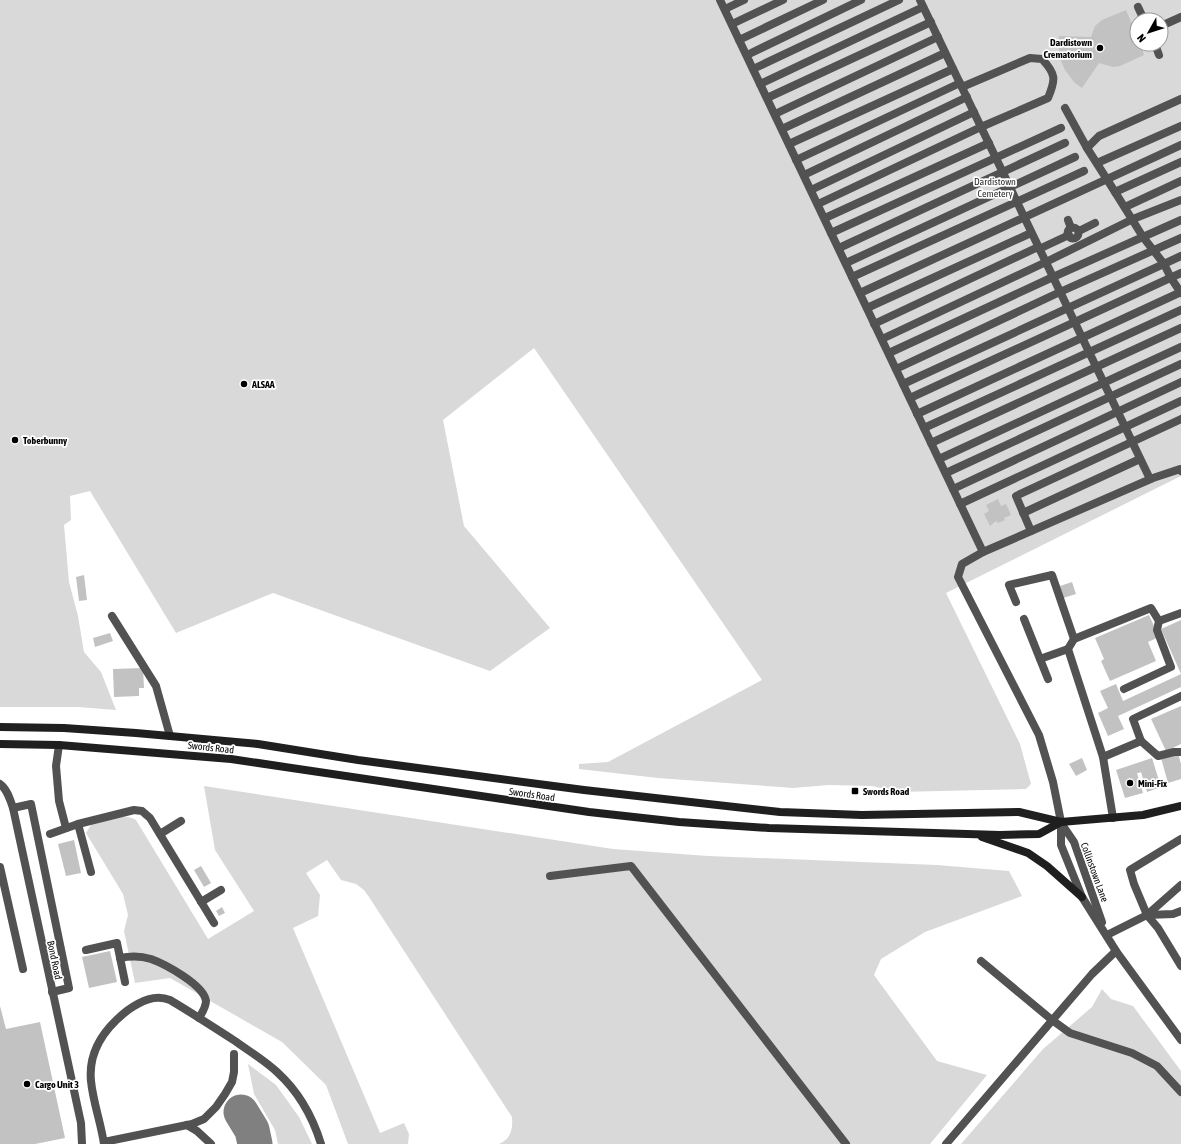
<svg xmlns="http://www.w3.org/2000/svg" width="1181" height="1144" font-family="'Asap Condensed',sans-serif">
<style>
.green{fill:#d9d9d9;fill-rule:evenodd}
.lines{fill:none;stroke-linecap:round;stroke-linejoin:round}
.taxiway{stroke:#808080;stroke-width:35}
.building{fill:#c2c2c2}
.service{stroke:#525252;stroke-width:8}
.tertiary{stroke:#525252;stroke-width:8}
.secondary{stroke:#1f1f1f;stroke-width:8}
.poi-dot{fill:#000;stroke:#fff;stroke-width:1.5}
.labels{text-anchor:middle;stroke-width:3.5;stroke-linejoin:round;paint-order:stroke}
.poi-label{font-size:10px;font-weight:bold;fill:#000;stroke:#fff;text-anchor:start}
.park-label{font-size:10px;fill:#303030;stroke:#fff}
.street-label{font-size:10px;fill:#000;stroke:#fff}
</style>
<rect width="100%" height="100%" fill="#fff"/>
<g class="green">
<path d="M0,0H1181V476L946,593L1020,744L1031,784L1026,789L897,792L872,786L828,785L793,788L658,778L579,769V764L608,762L762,680L534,348L443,420L464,526L550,628L490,671L273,593L176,633L90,491L70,496L71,520L64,525L69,582L78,616L84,652L101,672L116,710L78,707H0ZM1137,20H1161V44H1137Z"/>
<path d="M204,786L613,849L708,856L937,865L1009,871L1022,896L925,932L881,959L874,975L937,1061L987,1075L930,1144H499C511,1139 513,1129 512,1117L369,897L364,890L356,884L341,880L327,860L306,873L320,895L318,916L293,928L380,1133L404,1123L409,1134L408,1144H348L326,1085L282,1042L170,978L135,983L124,931L128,915L123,894L86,833L91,825C105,821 123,812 136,820L208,939L254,911L215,850Z"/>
<path d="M1102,989L1111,999L1133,1006L1181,1071V1144H961L1043,1049L1092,1007Z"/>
<path d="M248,1064L276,1085L299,1117L312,1144H278L275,1130L254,1094Z"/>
</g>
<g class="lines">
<path class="taxiway" d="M241,1112L252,1130L255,1144"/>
</g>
<g class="building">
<path d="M1126,10L1137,36V44H1141L1144,55L1120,66L1113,67L1099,63L1082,88L1075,83L1065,70L1061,61L1059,51V36L1091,37L1095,26L1102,20Z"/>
<path d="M998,499L1001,506L1006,504L1011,515L1004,518L1005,520L998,523L996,521L990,526L984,514L989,511L986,505Z"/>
<path d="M84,575L87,600L79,601L76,577Z"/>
<path d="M1072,582L1076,594L1063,598L1060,586Z"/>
<path d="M1149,615L1159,637L1148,642L1156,661L1110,681L1101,661L1104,659L1095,638Z"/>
<path d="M1181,620V687L1118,716L1124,729L1108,736L1098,713L1108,708L1100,691L1116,684L1123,701L1181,674L1161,629Z"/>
<path d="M110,633L113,641L95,647L93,638Z"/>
<path d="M143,668L144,688H139V696L114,697L113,669Z"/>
<path d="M1181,706V744L1166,751L1151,719Z"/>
<path d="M1178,753L1181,764V779L1168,783L1161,758Z"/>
<path d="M1082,758L1087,770L1076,776L1069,764Z"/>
<path d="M1152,758L1161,787L1147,792L1141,772L1139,773H1137L1143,793L1125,798L1116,770Z"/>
<path d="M74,840L81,873L66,876L58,844Z"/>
<path d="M201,866L211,883L204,887L194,870Z"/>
<path d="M222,907L225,913L219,916L216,911Z"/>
<path d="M110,951L117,982L89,988L82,957Z"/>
<path d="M0,1006L6,1029L40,1022L65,1138L35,1144H0Z"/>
</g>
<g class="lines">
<g class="service">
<path d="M720,0L983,552"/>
<path d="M920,0L1150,479"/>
<path d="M1138,7L1144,20"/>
<path d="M725,9L744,0"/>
<path d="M732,24L783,0"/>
<path d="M1161,26L1181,17"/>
<path d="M739,40L823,0"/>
<path d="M1155,44L1159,55"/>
<path d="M747,55L861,0"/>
<path d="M753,69L899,0"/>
<path d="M760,84L923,7"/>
<path d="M767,98L931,22"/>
<path d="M1065,108L1087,148L1115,192L1143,237L1164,264L1171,278L1181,293"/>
<path d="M775,114L938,37"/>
<path d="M782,129L945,53"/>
<path d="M789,144L953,69"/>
<path d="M1087,148L1099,136L1181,99"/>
<path d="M796,160L960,83"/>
<path d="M1097,163L1181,126"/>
<path d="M804,175L967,97"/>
<path d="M811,190L974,112"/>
<path d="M1115,192L1181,162"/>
<path d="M818,204L981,127L1048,98C1056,79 1056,74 1042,59L1030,58L962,87"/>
<path d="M1125,207L1181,181"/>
<path d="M825,218L989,143"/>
<path d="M1068,220L1071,228"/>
<circle cx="1073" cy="233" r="5.5"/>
<path d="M1079,231L1095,223"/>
<path d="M831,233L1061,128"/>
<path d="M839,248L1065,143"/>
<path d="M1039,249L1069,235"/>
<path d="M846,263L1075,157"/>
<path d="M852,277L1084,171"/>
<path d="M860,293L1181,145"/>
<path d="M867,308L1031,233"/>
<path d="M874,324L1038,247"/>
<path d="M882,339L1046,262L1133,219L1181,200"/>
<path d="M889,353L1053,277L1181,220"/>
<path d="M896,369L1060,292L1181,238"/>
<path d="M903,384L1181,256"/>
<path d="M910,398L1181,273"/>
<path d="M917,414L1181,292"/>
<path d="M924,428L1181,310"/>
<path d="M931,443L1181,328"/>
<path d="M939,459L1181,347"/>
<path d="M946,473L1181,364"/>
<path d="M953,489L1181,382"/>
<path d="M960,504L1181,401"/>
<path d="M1023,513L1140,459"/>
<path d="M1031,531L1016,496L1181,419"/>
<path d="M1016,602L1009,585L1052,575L1074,639"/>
<path d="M112,616L156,686L170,736"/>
<path d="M1024,619L1048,679"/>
<path d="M1040,659L1068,649"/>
<path d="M1124,689L1171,667L1157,630L1159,621"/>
<path d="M1141,741L1158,756L1174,752H1181"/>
<path d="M59,745L56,766L59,801L66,828"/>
<path d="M1103,757L1141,741L1133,719L1181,696"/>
<path d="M0,784C7,789 10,799 13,808L81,1123L82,1144"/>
<path d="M13,808L31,804L69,988L52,992"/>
<path d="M1113,818L1103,757L1068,649L1074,639L1151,608L1159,621L1181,613"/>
<path d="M1061,822L1053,782L1039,735L958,577L962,564L983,552L1153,478L1180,469L1181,471"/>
<path d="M78,824L91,872"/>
<path d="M50,834L78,824L134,810L142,811L150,818L214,923"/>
<path d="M160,834L181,821"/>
<path d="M1181,839L1130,870L1134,884L1147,915L1158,928L1181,966"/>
<path d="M0,867L23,969"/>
<path d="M550,876L631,866L846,1144"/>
<path d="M201,902L221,890"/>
<path d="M1147,915L1181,885"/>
<path d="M1107,935L1147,915L1173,914L1181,911"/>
<path d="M86,950L117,943L125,982"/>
<path d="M120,958C130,956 141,956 151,959C165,964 204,985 206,1001C206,1007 202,1013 199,1018"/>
<path d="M981,961L1052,1020L1070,1033L1132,1053L1157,1066L1181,1092"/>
<path d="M187,1125L197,1131L211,1144"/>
<path d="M104,1142L192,1124L204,1119L216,1107L225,1094L232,1082L234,1072V1054"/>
<path d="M104,1144C101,1123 93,1102 91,1081C88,1051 106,1027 128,1010C141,1001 155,994 170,1000C192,1013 213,1027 235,1041C249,1051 264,1060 277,1072C298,1091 313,1118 321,1144"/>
<path d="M946,1144L1092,974L1116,951"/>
</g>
<g class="tertiary">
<path d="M1061,822V845L1082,897L1116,951L1181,1040"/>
<path d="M1061,823L1074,842L1102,922"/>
</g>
<g class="secondary">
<path d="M0,727L64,728L136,733L258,744L358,760L584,790L780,812L862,815L1019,812L1061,822L1143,815L1181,806"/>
<path d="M0,744L59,745L231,759L589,812L679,822L769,828L1000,835L1039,834L1061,822"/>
<path d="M982,837L1028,853L1047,866L1082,897"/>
</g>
</g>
<g class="poi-dot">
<circle cx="1100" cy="48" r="4"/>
<circle cx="244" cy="384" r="4"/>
<circle cx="15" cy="440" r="4"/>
<circle cx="1130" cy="783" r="4"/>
<rect x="851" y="787" width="8" height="8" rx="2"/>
<circle cx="27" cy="1084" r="4"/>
</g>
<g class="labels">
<g class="poi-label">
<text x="1092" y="46" text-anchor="end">Dardistown<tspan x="1092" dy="12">Crematorium</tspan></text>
<text x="252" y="388">ALSAA</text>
<text x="23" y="444">Toberbunny</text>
<text x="1138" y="787">Mini-Fix</text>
<text x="863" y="795">Swords Road</text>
<text x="35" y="1088">Cargo Unit 3</text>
</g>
<g class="park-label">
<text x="995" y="185">Dardistown<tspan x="995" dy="12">Cemetery</tspan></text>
</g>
<g class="street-label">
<text transform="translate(211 747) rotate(6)" y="4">Swords Road</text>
<text transform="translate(532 794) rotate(8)" y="4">Swords Road</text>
<text transform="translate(1095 872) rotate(70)" y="4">Collinstown Lane</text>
<text transform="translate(55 960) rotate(78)" y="4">Bond Road</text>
</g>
</g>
<g transform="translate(1149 32) rotate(231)"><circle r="19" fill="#ffffff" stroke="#999999"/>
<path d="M0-3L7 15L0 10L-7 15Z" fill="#000000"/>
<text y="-6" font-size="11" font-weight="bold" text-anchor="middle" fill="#000000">N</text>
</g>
</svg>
